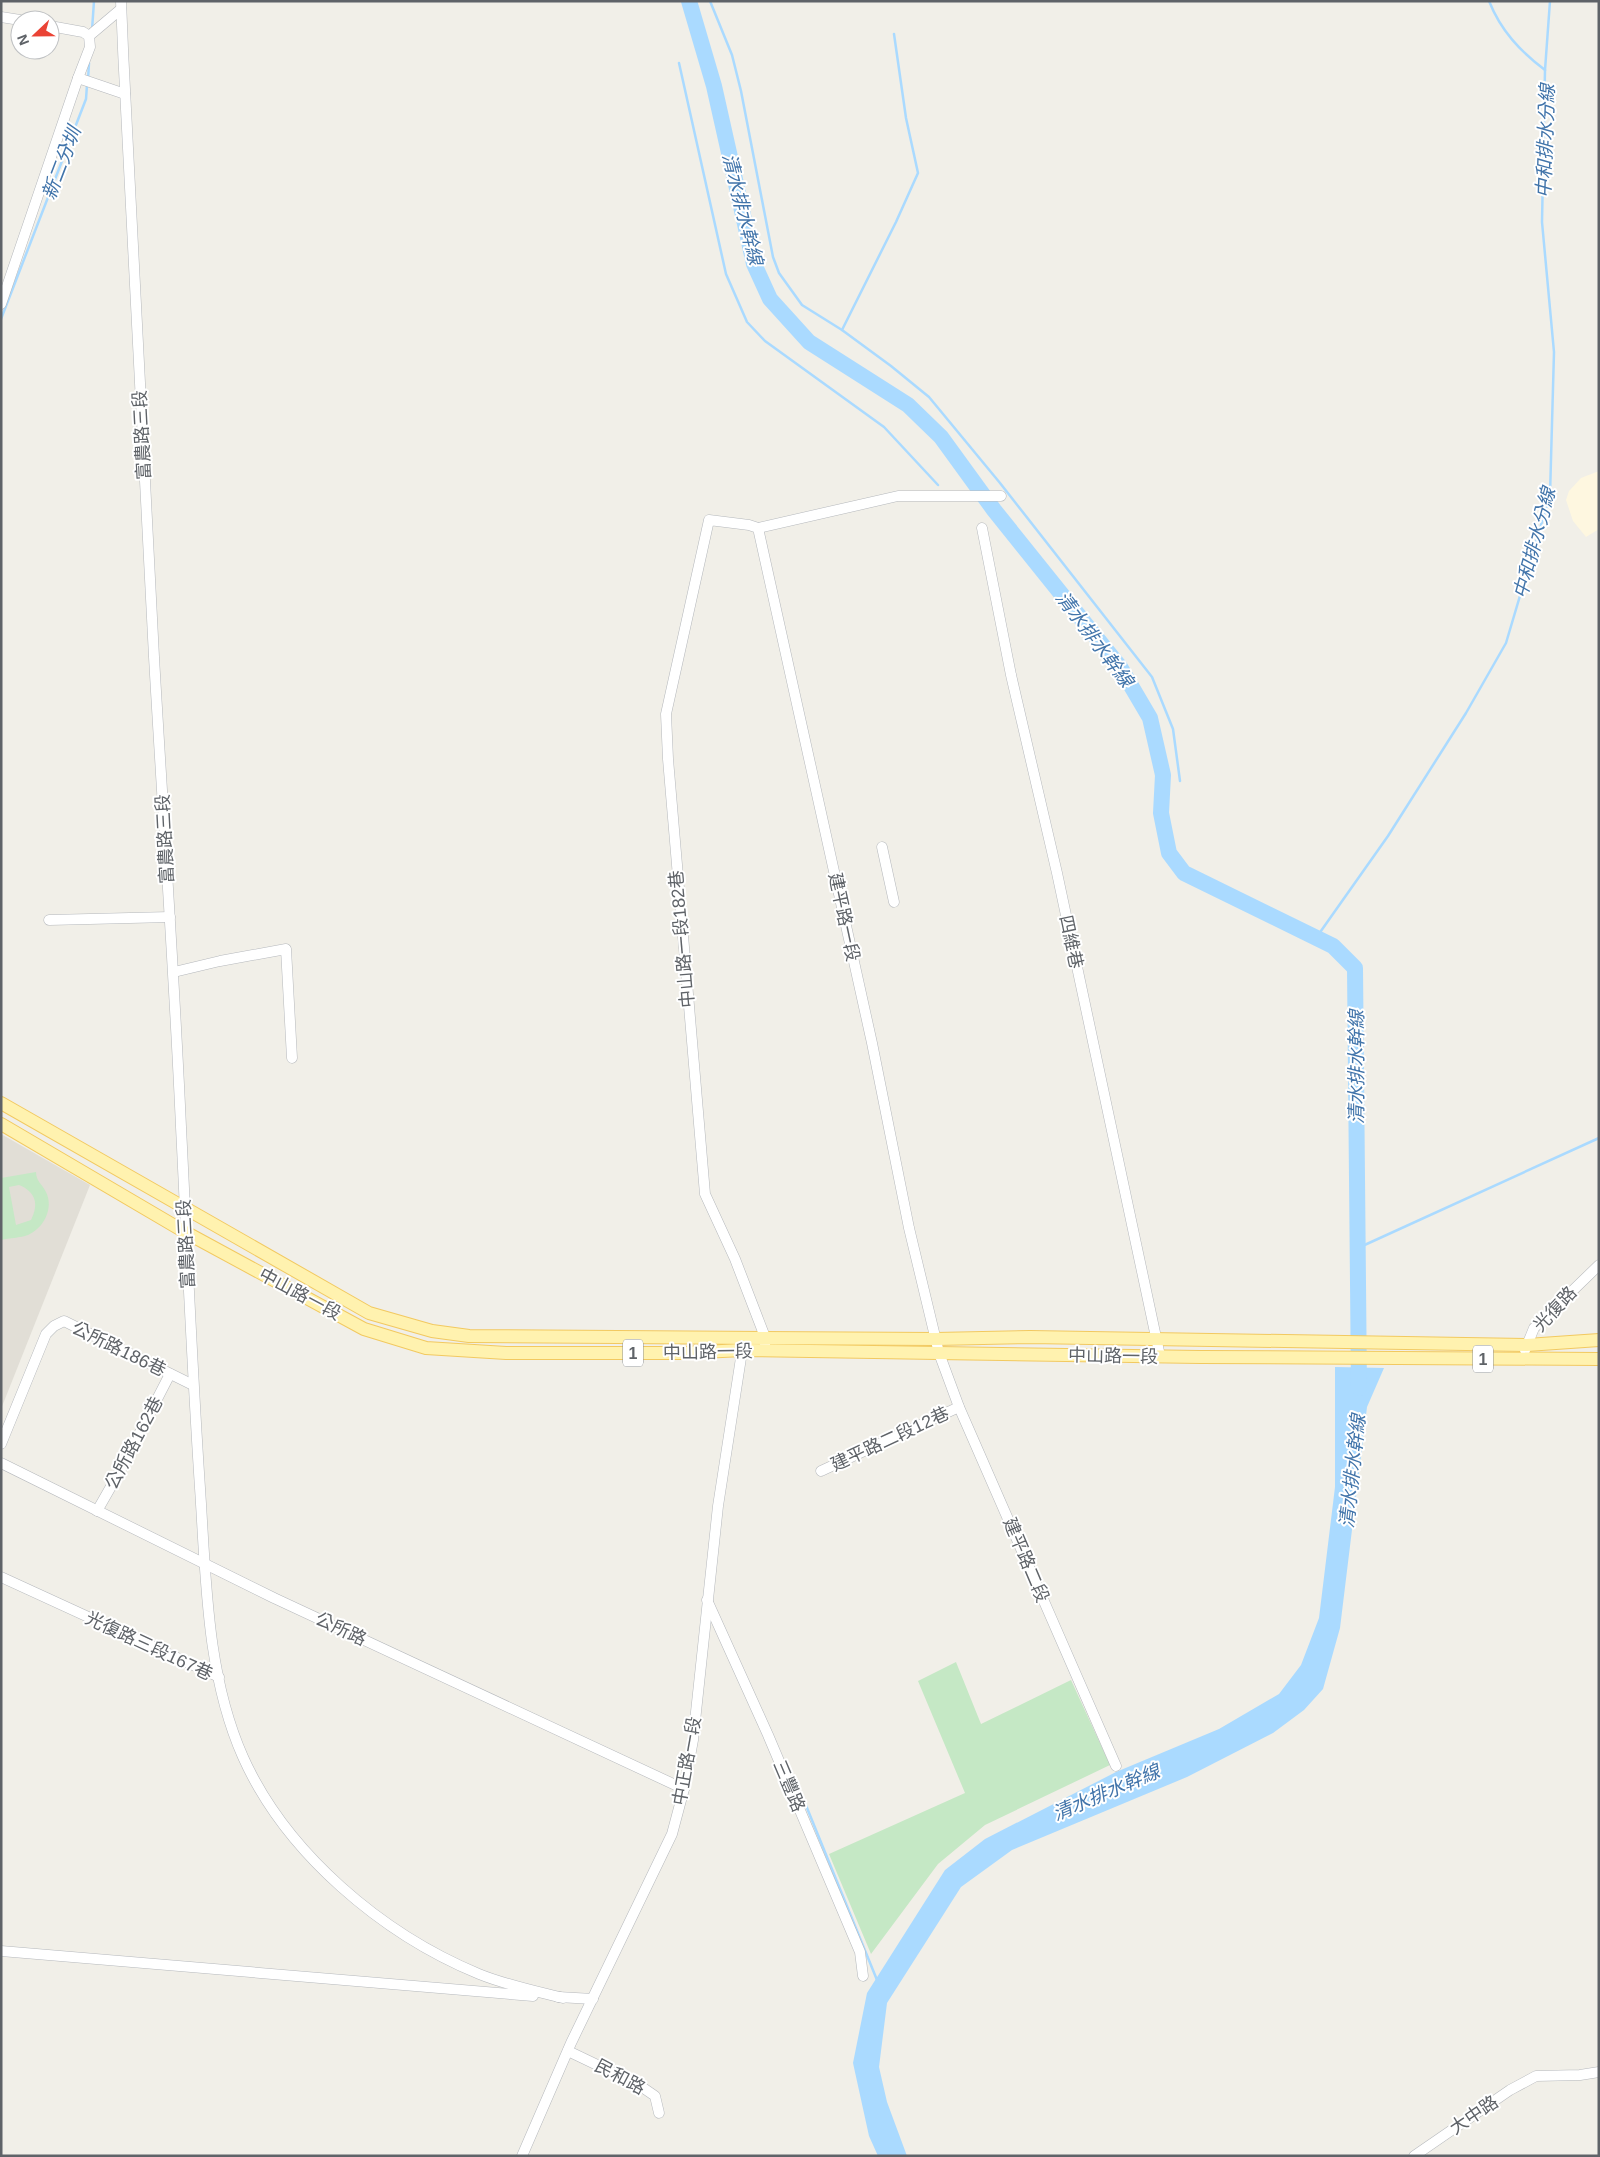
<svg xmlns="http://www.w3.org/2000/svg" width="1600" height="2157" font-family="Arial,'Noto Sans TC',sans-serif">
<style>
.commercial{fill:#fef7e0}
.education{fill:#e1ded6}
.green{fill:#c5e8c5;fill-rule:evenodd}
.water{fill:#aadaff}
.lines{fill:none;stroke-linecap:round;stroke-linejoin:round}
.stream{stroke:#aadaff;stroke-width:2.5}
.river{stroke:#aadaff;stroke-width:16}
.minor-casing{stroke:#b5b8bc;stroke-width:11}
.major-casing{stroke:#f2c960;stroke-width:14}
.minor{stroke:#fff;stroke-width:10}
.major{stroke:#fff2af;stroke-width:12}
.labels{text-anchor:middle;stroke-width:4;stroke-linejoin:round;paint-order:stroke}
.shield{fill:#fff;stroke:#8f9295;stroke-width:1}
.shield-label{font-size:16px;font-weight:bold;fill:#5f6368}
.street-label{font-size:18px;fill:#5f6368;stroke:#fff}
.water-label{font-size:19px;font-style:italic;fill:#4174aa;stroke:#fff}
</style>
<rect width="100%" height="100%" fill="#f1efe8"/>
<path class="commercial" d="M1599,471V529L1586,537L1573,521L1566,500L1569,491L1581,478Z"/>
<path class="education" d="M1,1134L90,1185L1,1409Z"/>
<g class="green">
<path d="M36,1172C36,1181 42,1184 46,1192C54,1208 44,1228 28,1235C20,1238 10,1238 1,1240V1178ZM19,1185C36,1192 39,1204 31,1220L16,1225L9,1187Z"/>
<path d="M956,1662L981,1724L1071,1680L1110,1765L985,1825L938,1864L871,1954L829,1854L965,1793L918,1681Z"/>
</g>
<path class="water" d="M1335,1367L1384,1368L1367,1407L1340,1628L1323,1689L1304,1710L1273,1733L1187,1777L1012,1850L961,1887L887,2003L879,2067L887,2102L907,2156H878L869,2136L853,2063L867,1993L945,1870L985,1839L1116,1772L1219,1729L1279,1694L1301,1665L1319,1618L1335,1487Z"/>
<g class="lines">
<g class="stream">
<path d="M710,1L732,55L741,91L773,257L779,273L802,305L842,330L891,366L929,397L1000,483L1152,677L1173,729L1180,781"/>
<path d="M1489,1C1501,31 1520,51 1545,70"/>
<path d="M92,30L94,1"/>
<path d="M679,63L726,274L747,322L765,341L884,427L938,485"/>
<path d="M88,80L89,63"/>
<path d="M1,319L86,99L87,85"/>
<path d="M842,330L896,222L918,173L906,118L894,34"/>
<path d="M1316,938L1388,836L1466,713L1506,643L1550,495L1554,352L1542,222L1545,70L1550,1"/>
<path d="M1358,1248L1599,1138"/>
<path d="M799,1798L805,1803L877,1980"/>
</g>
<path class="river" d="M689,1L714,86L754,264L770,299L809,342L908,405L941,437L994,510L1120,667L1150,718L1163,775L1161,813L1169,853L1184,873L1333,946L1355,968L1359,1388"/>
<g class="minor-casing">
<g id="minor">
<path d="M121,1C130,220 141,439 154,657C163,814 174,970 181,1127C187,1247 192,1368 200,1488C206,1577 206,1674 243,1757C286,1853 382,1934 479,1974C506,1985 535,1991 563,1998"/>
<path d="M1,17L20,20"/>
<path d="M89,36L121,9"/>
<path d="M78,78L125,94"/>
<path d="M1,304L78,78L90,47L89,36L83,32L50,26"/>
<path d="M758,528L898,496H1001"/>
<path d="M982,528L1011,675L1057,873L1160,1356"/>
<path d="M882,847L894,902"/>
<path d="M49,920L170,917"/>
<path d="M174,972L220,961L286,949L292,1058"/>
<path d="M765,1345V1337L735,1259L705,1194L668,759L666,714L709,520L749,525L758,528L872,1043L909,1228L939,1353L959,1407L1116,1766"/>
<path d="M1525,1350L1534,1328L1599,1265"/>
<path d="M1,1444L46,1334L54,1326L64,1321L193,1385"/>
<path d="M1,1463L274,1598L684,1789"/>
<path d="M821,1471L959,1407"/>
<path d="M97,1511L121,1469L170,1374"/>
<path d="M1,1577L219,1677"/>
<path d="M707,1600L768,1735L860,1952L863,1976"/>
<path d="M1,1951L533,1996"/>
<path d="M558,1997L593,1999"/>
<path d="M568,2051L639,2085L655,2096L659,2113"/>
<path d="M522,2156L571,2043L672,1834L684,1789L693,1740L718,1506L743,1345"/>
<path d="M1414,2156L1510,2090L1536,2076L1580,2075L1599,2072"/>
</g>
</g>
<g class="major-casing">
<g id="major">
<path d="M1,1103L369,1313L432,1331L469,1336L936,1339L1030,1337L1527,1345L1599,1340"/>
<path d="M1,1124L185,1232L364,1329L426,1348L506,1353H681L743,1350L1200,1357L1599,1359"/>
</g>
</g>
<use href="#minor" class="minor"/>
<use href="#major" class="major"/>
</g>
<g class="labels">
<g class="shield">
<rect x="623" y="1339.5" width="20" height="27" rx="4"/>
<rect x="1473" y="1345.5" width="20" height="27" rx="4"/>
</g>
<g class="shield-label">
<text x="633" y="1359">1</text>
<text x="1483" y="1365">1</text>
</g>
<g class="street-label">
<text transform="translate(142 435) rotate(-93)" y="6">富農路三段</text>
<text transform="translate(165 839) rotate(-93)" y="6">富農路三段</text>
<text transform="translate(844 917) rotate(78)" y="6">建平路一段</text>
<text transform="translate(682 939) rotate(-95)" y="6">中山路一段182巷</text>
<text transform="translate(1071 942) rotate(78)" y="6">四維巷</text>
<text transform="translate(186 1244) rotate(-93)" y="6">富農路三段</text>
<text transform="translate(300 1294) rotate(28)" y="6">中山路一段</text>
<text transform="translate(1555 1309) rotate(-47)" y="6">光復路</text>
<text transform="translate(119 1349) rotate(26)" y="6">公所路186巷</text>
<text transform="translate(708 1352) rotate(-1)" y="6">中山路一段</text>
<text transform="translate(1113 1356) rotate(1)" y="6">中山路一段</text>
<text transform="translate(890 1439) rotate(-25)" y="6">建平路二段12巷</text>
<text transform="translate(134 1443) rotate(-62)" y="6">公所路162巷</text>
<text transform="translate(1026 1560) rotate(67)" y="6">建平路二段</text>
<text transform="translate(341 1629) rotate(25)" y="6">公所路</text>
<text transform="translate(149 1646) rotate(25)" y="6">光復路三段167巷</text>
<text transform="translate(687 1761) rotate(-80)" y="6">中正路一段</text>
<text transform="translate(789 1786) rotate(67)" y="6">三豐路</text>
<text transform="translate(620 2077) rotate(28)" y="6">民和路</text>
<text transform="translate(1474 2115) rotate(-34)" y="6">大中路</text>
</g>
<g class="water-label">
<text transform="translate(1545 141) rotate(-88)" y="7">中和排水分線</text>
<text transform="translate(61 163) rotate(-69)" y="7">新二分圳</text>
<text transform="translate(743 209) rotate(76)" y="7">清水排水幹線</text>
<text transform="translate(1534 543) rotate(-75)" y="7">中和排水分線</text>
<text transform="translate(1095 639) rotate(53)" y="7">清水排水幹線</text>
<text transform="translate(1356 1067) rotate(-90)" y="7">清水排水幹線</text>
<text transform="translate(1352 1471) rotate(-84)" y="7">清水排水幹線</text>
<text transform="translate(1106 1792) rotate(-23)" y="7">清水排水幹線</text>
</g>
</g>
<rect width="1600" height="2157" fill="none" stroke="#5f6368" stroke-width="5"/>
<g transform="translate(35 35) rotate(248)"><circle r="24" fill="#ffffff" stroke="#bfc1c3"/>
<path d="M0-4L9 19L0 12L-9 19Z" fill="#ea4335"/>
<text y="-8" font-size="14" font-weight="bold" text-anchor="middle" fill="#5f6368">N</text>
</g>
</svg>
